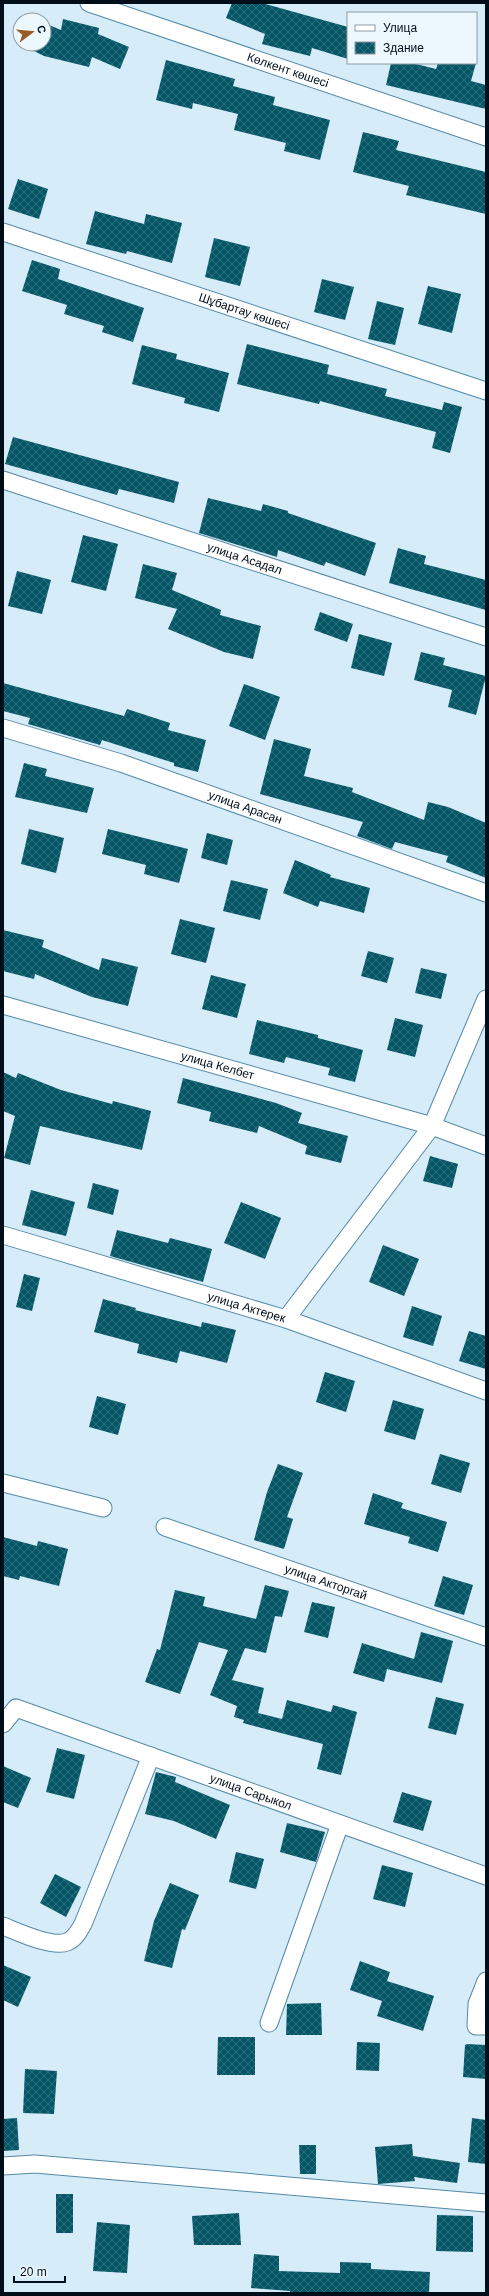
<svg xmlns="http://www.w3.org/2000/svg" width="489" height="2296" font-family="Arial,sans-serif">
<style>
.building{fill:url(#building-cross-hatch)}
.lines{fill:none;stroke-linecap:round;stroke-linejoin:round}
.minor-casing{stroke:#5489a7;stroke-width:19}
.minor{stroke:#fff;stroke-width:17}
.labels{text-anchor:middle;stroke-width:4;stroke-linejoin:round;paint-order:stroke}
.street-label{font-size:12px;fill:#000e1a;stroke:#edf7fe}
</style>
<defs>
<pattern id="building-cross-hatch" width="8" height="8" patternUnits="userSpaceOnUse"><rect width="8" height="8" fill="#055767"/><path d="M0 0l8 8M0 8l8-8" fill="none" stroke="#306f7c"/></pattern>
</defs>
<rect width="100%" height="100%" fill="#d6ecf9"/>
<g class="building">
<path d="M232,3H262L348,27V59L312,48L310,56L262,44L265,34L226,18Z"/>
<path d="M63,19L99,28L98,34L129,47L120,69L92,57L89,67L44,56L24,46L25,44H44V23L61,30Z"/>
<path d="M166,60L235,79L233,86L275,97L273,105L330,120L320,160L284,151L286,143L234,130L238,114L193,103L192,109L156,100Z"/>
<path d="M391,63H412L436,69L438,63H476L471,81L486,85V109L386,85Z"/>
<path d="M363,132L399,141L396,150L486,172V214L406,195L409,186L353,172Z"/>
<path d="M18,179L48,189L39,219L8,209Z"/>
<path d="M95,211L144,224L146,214L182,223L172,263L127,251L126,254L86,244Z"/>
<path d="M214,238L250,247L240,286L205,277Z"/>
<path d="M32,260L60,269L58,279L144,308L133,342L102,332L104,326L64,314L67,305L22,291Z"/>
<path d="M322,279L354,287L345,320L314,312Z"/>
<path d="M428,286L461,294L452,333L418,324Z"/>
<path d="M377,301L404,308L395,345L368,339Z"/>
<path d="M247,344L329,365L327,374L387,389L385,396L442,410L444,402L462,407L450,453L432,448L436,432L320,401L319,404L237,384Z"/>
<path d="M142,345L177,354L176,359L229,373L219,412L184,403L185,398L132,384Z"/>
<path d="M13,437L179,482L174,503L119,489L117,495L5,464Z"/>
<path d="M208,498L261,511L263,504L288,511V513L376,543L365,576L326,562L324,566L278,550L277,557L199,533Z"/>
<path d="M83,535L118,544L106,591L71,582Z"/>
<path d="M398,548L426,556L424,564L486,580V610L389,583Z"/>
<path d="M143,564L177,573L172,590L221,610L220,615L261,626L253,659L224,652L168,629L177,609L135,598Z"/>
<path d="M17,571L51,580L42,614L8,606Z"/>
<path d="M320,612L353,624L347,642L314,630Z"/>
<path d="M359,634L392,643L384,676L351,668Z"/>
<path d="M421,652L445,658L443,665L486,676L476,715L448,707L452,690L414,680Z"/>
<path d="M3,683L124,716L127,709L170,723L168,730L206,740L198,772L174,766V763L102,740L100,745L28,724L30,718L3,711Z"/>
<path d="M244,684L280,697L265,740L229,726Z"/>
<path d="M274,739L311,749L304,776L353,788L352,792L424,820L428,802L448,807L486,823V878L446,862L448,856L395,842L392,849L357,836L363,822L260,794Z"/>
<path d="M24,763L47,769L45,776L94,788L87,813L15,797Z"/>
<path d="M29,829L64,838L56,873L21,864Z"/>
<path d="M108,829L188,849L179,883L144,874L146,865L102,854Z"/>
<path d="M207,833L233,840L227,865L201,858Z"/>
<path d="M295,860L331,875L330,877L370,888L364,913L320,901L318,907L283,893Z"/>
<path d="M231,880L268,889L260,920L223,911Z"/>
<path d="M180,919L215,928L206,963L171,954Z"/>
<path d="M3,930L44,940L42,947L99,970L102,958L138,967L128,1006L92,997L35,974L34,979L3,971Z"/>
<path d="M368,951L394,958L387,983L361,976Z"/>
<path d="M421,968L447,974L441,999L415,993Z"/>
<path d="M211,975L246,984L237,1018L202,1009Z"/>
<path d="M395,1018L423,1025L415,1057L387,1050Z"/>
<path d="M257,1020L318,1035V1038L363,1050L355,1082L328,1075L330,1068L286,1057L284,1063L249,1054Z"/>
<path d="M3,1072L16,1078L18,1073L61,1090L112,1104L113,1101L151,1111L142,1150L40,1126L30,1165L4,1158L15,1116L3,1111Z"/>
<path d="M183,1078L276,1103L302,1113L298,1123L348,1136L341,1163L305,1154L307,1146L259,1126L257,1133L209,1121L211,1112L177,1103Z"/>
<path d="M430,1156L458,1164L452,1188L423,1181Z"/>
<path d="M93,1183L119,1190L113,1215L87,1208Z"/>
<path d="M31,1190L75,1202L66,1236L22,1225Z"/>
<path d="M241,1202L281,1218L265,1259L224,1243Z"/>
<path d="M117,1230L168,1243L170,1238L212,1249L203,1282L110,1256Z"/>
<path d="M383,1245L419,1259L404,1296L369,1282Z"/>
<path d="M24,1274L40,1278L32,1311L16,1307Z"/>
<path d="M103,1299L136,1308L135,1310L201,1327L202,1322L236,1330L227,1363L180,1351L177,1363L137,1353L139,1344L94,1332Z"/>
<path d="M412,1306L442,1316L433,1346L403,1337Z"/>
<path d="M469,1331L486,1336V1369L459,1361Z"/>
<path d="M325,1372L355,1381L346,1412L316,1402Z"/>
<path d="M97,1396L126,1404L118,1435L89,1427Z"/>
<path d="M393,1400L424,1409L415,1440L384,1431Z"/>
<path d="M440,1454L470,1463L461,1493L431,1484Z"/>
<path d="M278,1464L303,1473L287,1517L293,1519L284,1549L254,1540L267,1492Z"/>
<path d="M373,1493L403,1503L401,1508L447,1522L438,1552L408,1543L410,1537L364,1524Z"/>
<path d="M3,1537L37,1546L38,1541L68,1549L59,1586L20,1576L19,1580L3,1576Z"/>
<path d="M443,1576L473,1585L464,1615L434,1606Z"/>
<path d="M265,1585L289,1591L282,1617L275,1616L266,1653L245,1648L232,1680L264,1688L258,1713L282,1719L287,1700L331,1712L333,1705L357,1712L341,1775L317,1769L323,1744L243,1723L244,1720L234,1717L237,1706L210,1695L228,1650L199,1642L180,1694L145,1682L157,1649L160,1650L175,1590L205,1597L203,1606L256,1619Z"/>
<path d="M312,1602L335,1607L328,1638L304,1632Z"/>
<path d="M421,1632L453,1641L442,1683L387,1669L384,1682L353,1673L362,1643L414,1659Z"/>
<path d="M436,1697L464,1704L456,1735L428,1728Z"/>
<path d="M57,1748L85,1755L74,1799L46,1792Z"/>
<path d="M3,1766L31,1778L18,1808L3,1802Z"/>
<path d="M156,1772L176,1777L175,1782L230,1805L216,1839L174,1821L145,1814Z"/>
<path d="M402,1792L432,1801L423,1831L393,1822Z"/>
<path d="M287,1823L325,1832L316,1862L280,1852Z"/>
<path d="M236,1852L264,1859L256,1889L229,1882Z"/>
<path d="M382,1865L413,1873L405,1907L373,1899Z"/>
<path d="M55,1874L81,1887L66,1917L40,1903Z"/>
<path d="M170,1883L199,1895L185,1930L182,1929L172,1968L144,1961L154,1921Z"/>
<path d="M360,1961L390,1972L387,1981L434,1996L423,2031L377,2016L382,2001L350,1990Z"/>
<path d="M3,1965L31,1977L18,2007L3,2000Z"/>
<path d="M321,2003L322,2035H286L287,2004Z"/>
<path d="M218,2037H255V2075H217Z"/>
<path d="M357,2042L380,2043L379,2071L356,2070Z"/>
<path d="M467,2044L486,2045V2079L463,2077L465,2045Z"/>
<path d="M25,2069L57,2071L54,2114L23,2113Z"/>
<path d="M17,2118L19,2150L3,2151V2119Z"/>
<path d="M472,2118L486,2120V2164L468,2162Z"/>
<path d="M412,2144L413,2156L460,2163L457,2183L414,2177L415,2181L378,2184L375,2147Z"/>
<path d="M299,2145H316V2174H300Z"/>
<rect x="56" y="2194" width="17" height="39"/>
<path d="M239,2213L241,2245H194L192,2216Z"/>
<path d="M437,2215L473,2216V2252L436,2251Z"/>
<path d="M97,2222L130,2225L127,2273L93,2271Z"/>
<path d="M254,2254L279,2256V2271L340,2273V2262L371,2263V2269L430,2272L429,2293H290V2291L251,2288Z"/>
</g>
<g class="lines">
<g class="minor-casing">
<g id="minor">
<path id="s1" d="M89,3L486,137"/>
<path id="s2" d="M3,232L486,391"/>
<path id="s3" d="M3,480L486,637"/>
<path id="s4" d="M3,728L121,763L486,893"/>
<path id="s5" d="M3,1005L432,1126L486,1146"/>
<path id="s6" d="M3,1235L286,1319L486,1391"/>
<path d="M286,1319L432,1126L486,999"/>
<path d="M3,1483L103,1508"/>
<path id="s7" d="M165,1527L486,1637"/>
<path id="s8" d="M3,1724L16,1708L486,1876"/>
<path d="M3,1926C18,1932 52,1948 67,1942C75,1939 79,1931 83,1924L151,1756"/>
<path d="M486,1981L477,2004L476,2026H486"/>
<path d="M269,2023L340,1824"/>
<path d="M3,2166L35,2164L486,2203"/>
</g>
</g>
<use href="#minor" class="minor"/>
</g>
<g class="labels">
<g class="street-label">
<text dy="4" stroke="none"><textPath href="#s1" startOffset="210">Көлкент көшесі</textPath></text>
<text dy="4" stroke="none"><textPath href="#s2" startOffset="254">Шұбартау көшесі</textPath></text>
<text dy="4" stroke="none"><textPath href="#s3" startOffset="254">улица Асадал</textPath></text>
<text dy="4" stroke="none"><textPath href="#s4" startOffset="255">улица Арасан</textPath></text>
<text dy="4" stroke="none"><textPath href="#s5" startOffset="223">улица Келбет</textPath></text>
<text dy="4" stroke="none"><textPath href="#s6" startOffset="254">улица Актерек</textPath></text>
<text dy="4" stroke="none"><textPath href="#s7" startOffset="170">улица Акторгай</textPath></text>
<text dy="4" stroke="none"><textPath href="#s8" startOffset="270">улица Сарыкол</textPath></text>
</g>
</g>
<rect width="489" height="2296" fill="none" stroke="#000e1a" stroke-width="8"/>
<rect x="347" y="12" width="130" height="52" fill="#edf7fe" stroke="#8e9aa3"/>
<rect x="355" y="25" width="20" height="6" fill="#ffffff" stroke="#8e9aa3"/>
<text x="383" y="32" font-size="12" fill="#000e1a">Улица</text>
<rect x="355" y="42" width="20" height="12" fill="url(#building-cross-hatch)" stroke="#8e9aa3"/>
<text x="383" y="52" font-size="12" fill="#000e1a">Здание</text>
<g transform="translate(32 32) rotate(74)"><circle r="19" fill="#edf7fe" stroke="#8e9aa3"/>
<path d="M0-3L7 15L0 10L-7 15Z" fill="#9a5926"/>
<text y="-6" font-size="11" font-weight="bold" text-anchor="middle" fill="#000e1a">С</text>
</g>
<path d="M14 2276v6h51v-6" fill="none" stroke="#000e1a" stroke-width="2"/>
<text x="20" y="2276" font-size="12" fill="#000e1a" stroke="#edf7fe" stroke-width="3" paint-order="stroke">20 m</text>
</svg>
